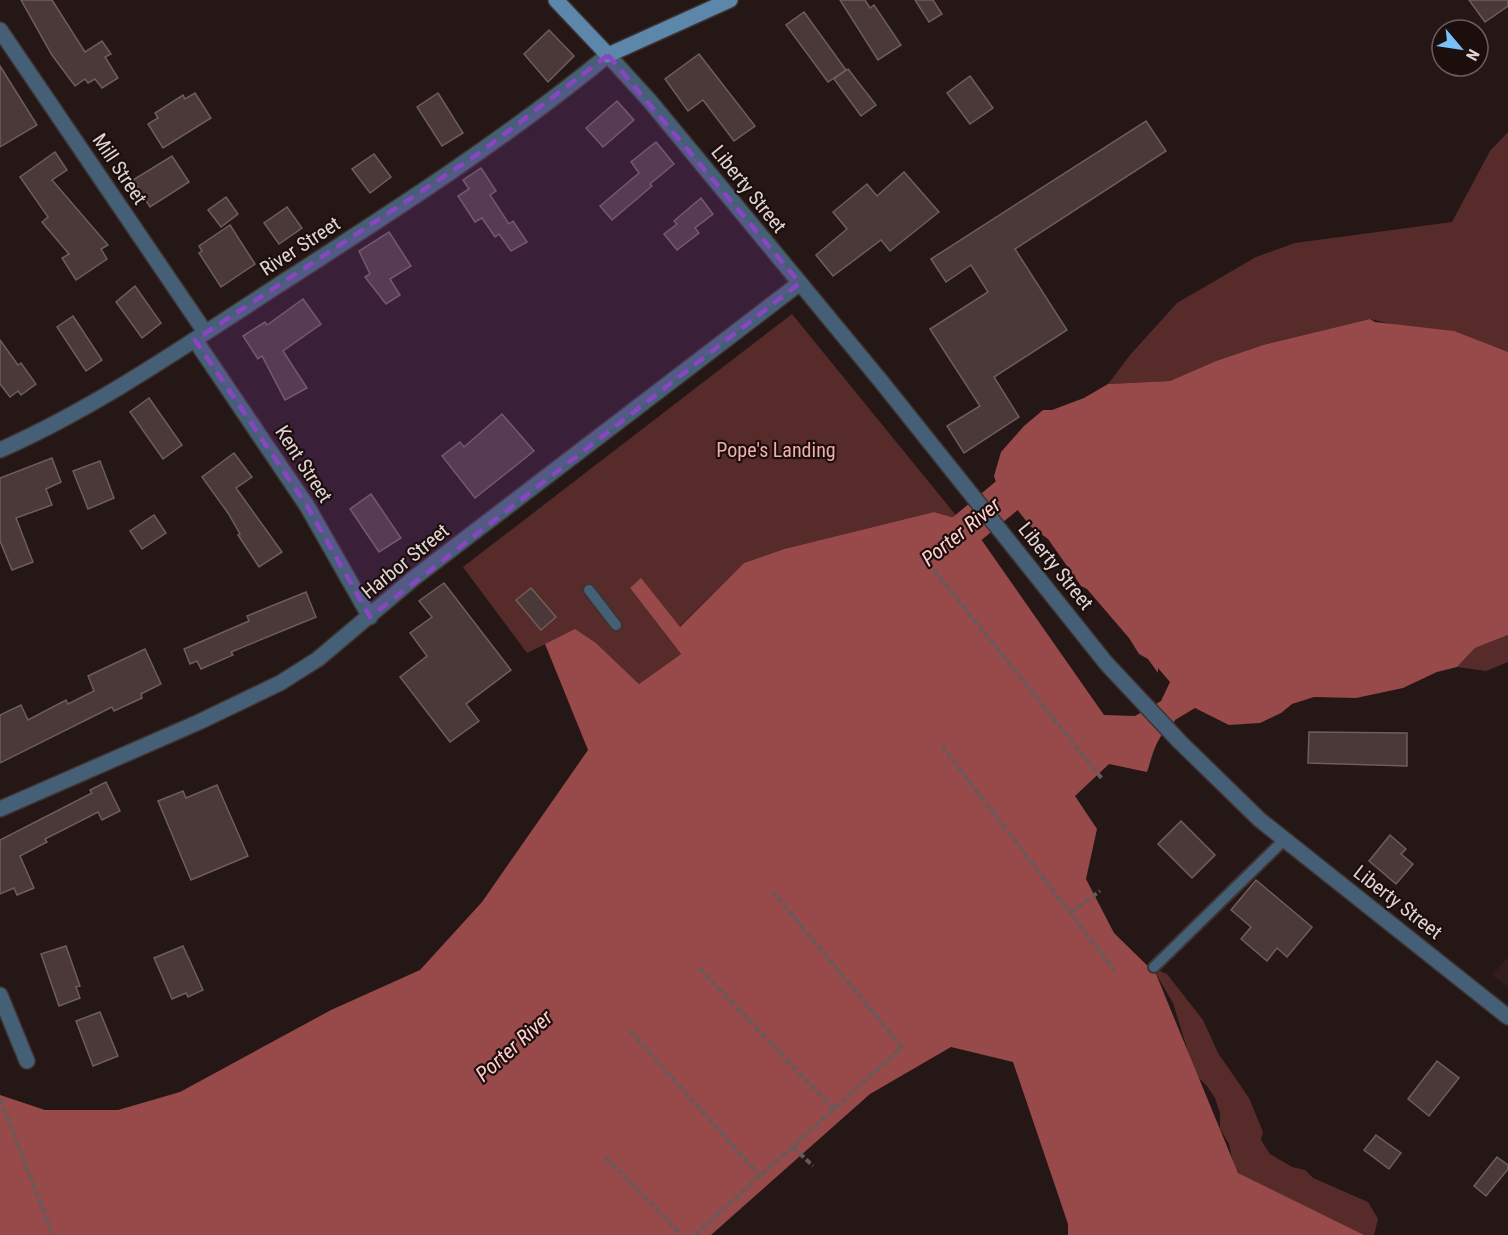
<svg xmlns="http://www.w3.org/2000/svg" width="1508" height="1235" font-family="'Roboto Condensed',sans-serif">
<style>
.built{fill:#321d1c}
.green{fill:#582b2b}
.water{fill:#984949}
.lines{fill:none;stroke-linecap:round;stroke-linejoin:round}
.river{stroke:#984949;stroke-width:36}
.building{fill:#4a3938;stroke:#6f5d5c;stroke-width:1.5}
.service-casing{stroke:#3f3231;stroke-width:14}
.minor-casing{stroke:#3f3231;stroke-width:18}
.tertiary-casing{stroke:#3f3231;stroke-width:18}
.secondary-casing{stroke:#3f3231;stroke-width:18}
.path{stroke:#675a59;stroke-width:4;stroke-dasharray:6 3;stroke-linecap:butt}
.service{stroke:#455f76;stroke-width:10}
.minor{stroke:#455f76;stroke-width:15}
.tertiary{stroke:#455f76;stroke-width:15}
.secondary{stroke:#5c87aa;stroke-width:15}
.marked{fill:#8a45c2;fill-opacity:0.2;stroke:#8a45c2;stroke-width:4.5;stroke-dasharray:12 8;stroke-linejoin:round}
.labels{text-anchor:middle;stroke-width:4.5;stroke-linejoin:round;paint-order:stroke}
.street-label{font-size:20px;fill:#e0d5d4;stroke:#1c0e0d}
.park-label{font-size:20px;fill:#f3aeab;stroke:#1c0e0d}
.water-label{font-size:21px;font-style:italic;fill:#ffcfcd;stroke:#1c0e0d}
</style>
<rect width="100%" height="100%" fill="#251716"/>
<path class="built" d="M1508,957V987L1492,975Z"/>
<g class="green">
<path d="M1508,132V352L1370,319L1263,345L1216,361L1170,381L1108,384L1130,355L1177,303L1256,257L1295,243L1452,222L1490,151Z"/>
<path d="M792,314L959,519L934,512L784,549L744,563L679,627L641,579L630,588L681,654L639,684L596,643L575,630L527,653L463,567Z"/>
<path d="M1508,635V662L1486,671L1457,667L1475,648Z"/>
<path d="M1160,971L1167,974L1203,1020L1218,1053L1249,1098L1263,1132L1261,1140L1270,1154L1292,1167L1305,1170L1313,1178L1368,1202L1378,1219L1374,1235H1358L1241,1176L1234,1167L1229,1144L1220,1129V1113L1215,1098L1207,1086L1195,1074L1173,1003L1156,974Z"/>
</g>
<path class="water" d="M1370,319L1375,322L1454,331L1508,352V635L1475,648L1457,667L1437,672L1403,688L1356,698L1314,697L1292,704L1281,713L1260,723L1229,725L1195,708L1175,720L1173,726C1156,734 1153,755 1147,772L1109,764L1075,796L1097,829L1086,879L1114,933L1156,974L1238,1173L1364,1235H1068V1224L1013,1062L951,1047L870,1094L711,1235H0V1095L45,1110H118L180,1092L331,1010L420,970L482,902L588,750L545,644L575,629L596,643L639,684L681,654L630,588L641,578L680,627L744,563L784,549L934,512L969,522L1104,715L1135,716L1161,701L1170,682L1158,668V673L1148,659L1139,654L1129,638L1087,589L1081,586L1048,539L1030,526L996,482L994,476L1001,452L1024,426L1043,410H1052L1084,398L1108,384L1170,381L1216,361L1263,345Z"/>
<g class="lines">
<path class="river" d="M933,557L1045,464"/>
</g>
<g class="building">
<path d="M21,0H52L85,52L102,41L111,54L105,57L118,78L102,88L95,79L88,83L85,79L75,86L52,55Z"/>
<path d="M840,0H865L870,8L874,5L901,45L878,60Z"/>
<path d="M915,0H933L942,14L929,22Z"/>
<path d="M1469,0H1508V6L1485,22Z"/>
<path d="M804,12L846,70L828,82L786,25Z"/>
<path d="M549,30L574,56L548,82L524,54Z"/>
<path d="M699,54L755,126L734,141L703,100L688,111L665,79Z"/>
<path d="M0,66L37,125L0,147Z"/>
<path d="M848,69L876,105L861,116L834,79Z"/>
<path d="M970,76L993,108L970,124L947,93Z"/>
<path d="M195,93L211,118L163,148L148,124L158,118L155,113L183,95L185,99Z"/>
<path d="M438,93L463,133L442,146L417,107Z"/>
<path d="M617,101L634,120L603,147L586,128Z"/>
<path d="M1146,121L1166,151L1015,249L1067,330L994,377L1019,417L964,453L947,426L980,406L930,329L988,292L971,265L946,282L931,259Z"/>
<path d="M656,142L674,164L650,184L652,186L612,220L600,206L639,173L631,162Z"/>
<path d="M55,152L67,170L52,180L108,245L101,249L107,259L76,280L62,258L69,254L42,222L48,217L20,177Z"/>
<path d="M374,154L391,177L370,193L352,169Z"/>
<path d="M172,156L189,182L150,207L133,180Z"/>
<path d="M481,168L496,191L490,195L509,224L513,221L527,242L511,251L499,234L495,237L482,218L475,222L458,196L469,189L463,180Z"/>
<path d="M904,172L939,212L890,251L881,240L833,276L816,255L847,229L833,212L867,184L877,196Z"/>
<path d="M226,197L238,214L221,227L208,210Z"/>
<path d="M701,198L713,214L695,228L699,233L677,250L664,234L677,224L674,221Z"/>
<path d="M287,207L302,228L279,244L264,223Z"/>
<path d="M230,225L255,264L221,287L199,253L202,251L199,246Z"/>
<path d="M389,232L411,266L390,279L400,295L386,304L365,277L370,274L359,251Z"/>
<path d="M135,286L161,323L142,338L116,302Z"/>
<path d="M303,299L321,324L283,351L307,388L285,400L262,356L258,359L243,336L265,322L267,325Z"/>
<path d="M73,316L102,360L86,371L57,327Z"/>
<path d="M0,340L18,365L21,363L36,384L21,395L18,391L10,397L0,384Z"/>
<path d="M149,398L182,445L163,459L130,412Z"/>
<path d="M502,414L534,451L475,498L442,456L460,442L464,447Z"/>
<path d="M234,453L252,477L236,488L282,552L259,567L238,535L240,534L228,513L202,477Z"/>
<path d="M52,458L61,482L46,489L52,505L16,518L33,562L12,570L0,541V478Z"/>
<path d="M100,461L114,498L88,509L73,471Z"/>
<path d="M371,494L401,538L379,552L350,509Z"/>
<path d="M154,515L166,533L142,549L130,531Z"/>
<path d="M444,583L511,670L466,704L479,721L450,742L400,677L427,656L410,633L432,617L419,601Z"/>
<path d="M531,588L556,617L541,630L516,600Z"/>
<path d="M306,592L316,617L231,652L233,655L201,669L197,661L190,664L184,649L249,621L247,616Z"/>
<path d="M145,649L161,684L141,694L142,698L114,711L112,707L0,763V715L21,705L28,720L66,700L68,704L94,691L88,676Z"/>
<path d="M1309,732L1407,733V766L1308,763Z"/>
<path d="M106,782L120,811L102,820L98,812L45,839L47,842L20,856L34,888L17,895L14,888L0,894V840L92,793L90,790Z"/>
<path d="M217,785L248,856L191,880L158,801L183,791L186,798Z"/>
<path d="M1181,821L1215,855L1192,878L1158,844Z"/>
<path d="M1390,835L1406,849L1401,854L1413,864L1396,884L1369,861Z"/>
<path d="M1256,880L1312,927L1287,957L1277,948L1267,961L1241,939L1251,927L1231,910Z"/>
<path d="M66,946L80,986L76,987L80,998L59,1006L41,954Z"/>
<path d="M183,946L203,990L188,997L186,993L172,999L154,958Z"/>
<path d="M100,1012L118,1056L93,1066L76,1021Z"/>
<path d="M1437,1061L1459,1078L1429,1116L1408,1099Z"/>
<path d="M1376,1135L1401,1153L1389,1169L1364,1150Z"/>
<path d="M1497,1157L1508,1165V1169L1486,1196L1474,1186Z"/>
</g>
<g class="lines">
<g class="service-casing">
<g id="service">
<path d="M589,590L616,625"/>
<path d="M1154,967L1285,839"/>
</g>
</g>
<g class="minor-casing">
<g id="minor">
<path d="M0,30L205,332"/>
<path d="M195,340L307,506L370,617"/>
<path d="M0,450C99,406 186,345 277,286C390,213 503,141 608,55"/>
<path d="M0,809L199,722L280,683L318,659L414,578L800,283"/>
<path d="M0,995L27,1061"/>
</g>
</g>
<g class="tertiary-casing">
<path id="tertiary" d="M608,55L649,100L880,380L1106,663L1180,742L1260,820L1508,1017"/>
</g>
<g class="secondary-casing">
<path id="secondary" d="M556,0L608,55L730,0"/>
</g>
<g class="path">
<path d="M934,570L1103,780"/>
<path d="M942,746L1115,971"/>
<path d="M1070,913L1100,891"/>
<path d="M699,968L834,1109"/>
<path d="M630,1031L760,1176"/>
<path d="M0,1099L53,1235"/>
<path d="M793,1147L813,1166"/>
<path d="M605,1157L682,1235"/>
<path d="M695,1235L902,1047L773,892"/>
</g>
<use href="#service" class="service"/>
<use href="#minor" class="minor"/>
<use href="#tertiary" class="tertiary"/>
<use href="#secondary" class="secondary"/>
</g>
<path class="marked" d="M608,55L800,283L370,617L307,506L195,340L478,154Z"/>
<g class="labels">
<g class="street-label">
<text transform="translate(120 169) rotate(56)" y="7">Mill Street</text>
<text transform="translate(749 189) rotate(51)" y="7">Liberty Street</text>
<text transform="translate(300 246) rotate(-33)" y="7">River Street</text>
<text transform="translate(304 464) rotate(57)" y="7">Kent Street</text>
<text transform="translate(405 561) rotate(-39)" y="7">Harbor Street</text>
<text transform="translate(1056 566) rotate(51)" y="7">Liberty Street</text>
<text transform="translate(1398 902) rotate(38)" y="7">Liberty Street</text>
</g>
<g class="park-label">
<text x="776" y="457">Pope's Landing</text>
</g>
<g class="water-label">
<text transform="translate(961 532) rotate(-39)" y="7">Porter River</text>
<text transform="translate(514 1046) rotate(-42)" y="7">Porter River</text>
</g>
</g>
<g transform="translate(1460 48) rotate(119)"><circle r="28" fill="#1c0e0d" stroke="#6a5e5d" stroke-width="1.5"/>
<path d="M0-4.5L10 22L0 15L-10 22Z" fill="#79bff8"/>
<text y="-9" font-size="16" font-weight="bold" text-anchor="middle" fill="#e0d5d4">N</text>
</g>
</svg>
